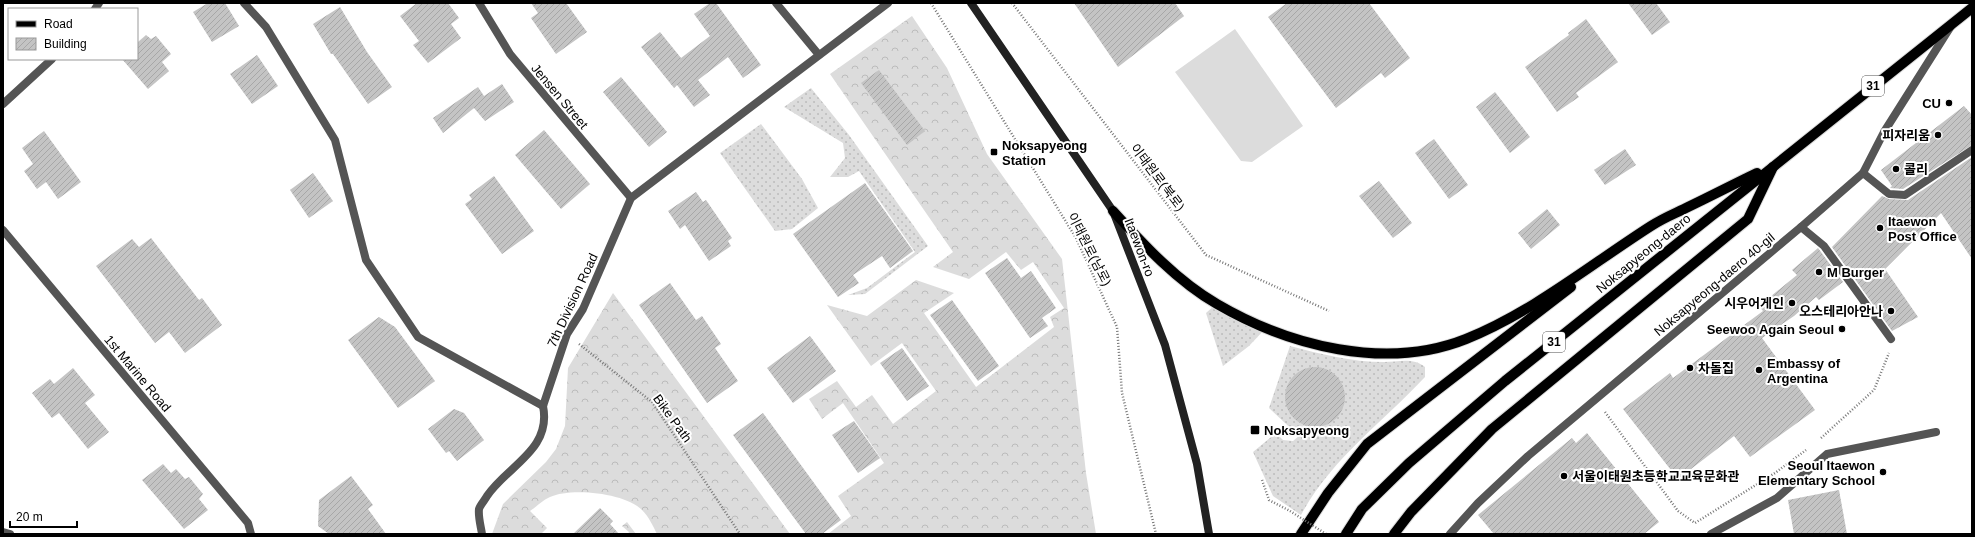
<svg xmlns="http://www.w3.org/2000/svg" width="1975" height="537" font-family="Arial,'Noto Sans KR',sans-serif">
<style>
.grass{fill:url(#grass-dots)}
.forest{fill:url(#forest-crowns)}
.garden{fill:#dcdcdc}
.building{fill:url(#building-hatch)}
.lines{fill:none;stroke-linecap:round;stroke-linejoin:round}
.primary-casing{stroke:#dbdbdb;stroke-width:12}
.path{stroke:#777;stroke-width:2.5;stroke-dasharray:1 2;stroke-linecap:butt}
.service{stroke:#555;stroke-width:8}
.minor{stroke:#555;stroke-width:8}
.secondary{stroke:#222;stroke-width:8}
.primary{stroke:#000;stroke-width:10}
.path-bridge{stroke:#777;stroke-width:2.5;stroke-dasharray:1 2;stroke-linecap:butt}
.poi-dot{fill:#000;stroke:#fff;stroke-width:1.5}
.labels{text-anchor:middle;stroke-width:4;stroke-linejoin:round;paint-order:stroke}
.shield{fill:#fff;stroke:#4c4c4c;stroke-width:1}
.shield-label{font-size:12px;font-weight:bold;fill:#000}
.street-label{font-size:13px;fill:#000;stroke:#fff}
.poi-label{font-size:13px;font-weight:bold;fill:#000;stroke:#fff;text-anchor:start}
</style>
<defs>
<pattern id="grass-dots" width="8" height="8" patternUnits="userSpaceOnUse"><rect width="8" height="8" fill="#dcdcdc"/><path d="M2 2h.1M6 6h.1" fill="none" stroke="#bbb" stroke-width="1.8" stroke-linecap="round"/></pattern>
<pattern id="forest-crowns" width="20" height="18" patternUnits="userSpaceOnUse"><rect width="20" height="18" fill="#dcdcdc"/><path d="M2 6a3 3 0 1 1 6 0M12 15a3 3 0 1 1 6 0" fill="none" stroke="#bbb"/></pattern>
<pattern id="building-hatch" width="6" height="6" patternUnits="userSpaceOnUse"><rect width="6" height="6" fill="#c4c4c4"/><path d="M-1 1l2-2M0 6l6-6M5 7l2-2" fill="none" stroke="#a7a7a7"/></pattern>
</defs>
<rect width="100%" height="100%" fill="#fff"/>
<g class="grass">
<path d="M811,88L849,135L928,246L865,294L848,295L867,288L915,252L859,171L848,177H830L845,158L843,143L784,107Z"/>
<path d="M761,124L802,179L818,208L792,229L775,231L720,153Z"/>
<path d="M1215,305L1266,328L1249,346L1223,366L1206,313Z"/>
<path d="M1290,346C1321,354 1351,362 1384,362C1398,362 1413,357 1425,367V377C1383,422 1331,459 1301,515L1273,496L1253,452L1276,433L1283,440L1293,441L1299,436L1269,408Z"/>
</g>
<g class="forest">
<path d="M912,16L947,68L987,154L1062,259L1086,473L1096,534H828L851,516L838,496L884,463L843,403L822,419L809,399L837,381L856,407L872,395L893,424L936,391L902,343L871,366L827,305L867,316L916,280L954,293L924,313L976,387L1054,327L1050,317L1064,308L1033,262L1021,270L1006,252L969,279L933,267L953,252L830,74Z"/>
<path d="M613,293L790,534H657C653,526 649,517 642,510C626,493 571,487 550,497C543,500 536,507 530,511L547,528L541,534H492L503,504L546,462L556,449L565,426L568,368Z"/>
<path d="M627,522L636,534H628L629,532L622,526Z"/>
</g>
<path class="garden" d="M1235,29L1303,126L1252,162L1241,161L1175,72Z"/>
<g class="building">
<path d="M208,3H225L239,26L212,42L193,12Z"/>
<path d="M417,3H448L459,18L451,24L461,38L428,63L413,45L419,41L400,16Z"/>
<path d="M531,3H566L587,32L556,54L531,18L538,13Z"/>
<path d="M710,3H716L761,65L743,78L728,57L698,80L710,95L694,107L677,85L674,88L641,47L660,32L681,58L710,36L694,14Z"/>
<path d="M1074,3H1175L1184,16L1118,67Z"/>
<path d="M1287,3H1369L1410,58L1385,78L1381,73L1336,108L1268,17Z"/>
<path d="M1628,3H1656L1670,22L1652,35Z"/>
<path d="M340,7L367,52L392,87L368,104L333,54H331L313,24Z"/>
<path d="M1586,19L1618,62L1576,93L1579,97L1557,112L1525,67L1569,35L1568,33Z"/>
<path d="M146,35L151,39L156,36L171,54L162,62L169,71L148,89L122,59H137V43Z"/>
<path d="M257,55L278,86L252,104L230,74Z"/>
<path d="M879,70L925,131L907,145L861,83Z"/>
<path d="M621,77L667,132L649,147L603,92Z"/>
<path d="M502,84L514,102L485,121L474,108L443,133L433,118L478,87L484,96Z"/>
<path d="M1495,92L1530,137L1510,153L1476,107Z"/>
<path d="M1964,106L1972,115V145L1903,189L1890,188L1892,186L1881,170Z"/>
<path d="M544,130L590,184L561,209L515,155Z"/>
<path d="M44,131L81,182L58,199L46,182L37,189L24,171L33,164L22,148Z"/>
<path d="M1434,139L1468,185L1449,199L1415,153Z"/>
<path d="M1625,149L1636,165L1605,185L1594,170Z"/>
<path d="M1972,157V259L1941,213L1885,269L1918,317L1892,331L1832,247L1882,196L1889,199L1908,200Z"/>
<path d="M313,173L333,201L309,218L290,190Z"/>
<path d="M494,176L534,231L502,254L465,204L472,199L469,195Z"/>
<path d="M1379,181L1412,223L1393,238L1359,196Z"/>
<path d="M865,183L913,251L890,268L882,256L853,275L859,283L838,297L793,234Z"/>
<path d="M696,192L703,202L706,200L732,238L728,241L731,246L709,261L685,225L680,229L668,211Z"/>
<path d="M1547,209L1560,225L1531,249L1518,233Z"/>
<path d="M151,238L199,300L202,298L222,325L185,353L169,332L155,343L96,266L132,239L139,247Z"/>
<path d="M1818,248L1843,282L1819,300L1816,297L1794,316L1762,338L1815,410L1750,457L1734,436L1678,479L1623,409L1670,373L1673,378L1763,311L1759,306L1797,275L1792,270Z"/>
<path d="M1007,258L1021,278L1031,271L1056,308L1042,318L1048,326L1030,338L985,273Z"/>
<path d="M670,283L696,320L702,316L721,344L715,348L738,381L707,403L639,305Z"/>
<path d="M952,300L999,366L978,381L930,315Z"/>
<path d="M379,317L395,327L435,381L398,408L348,340Z"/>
<path d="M810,336L836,371L793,403L767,368Z"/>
<path d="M902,348L929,386L907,401L880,363Z"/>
<circle cx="1315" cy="397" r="30"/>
<path d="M73,368L95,395L85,403L109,432L88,449L59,413L52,418L32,393L50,379L54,384Z"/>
<path d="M454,409L464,413L484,440L457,461L449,451L446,453L428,429Z"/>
<path d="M763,413L841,520L822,534H806L733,435Z"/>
<path d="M854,421L880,458L858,473L832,435Z"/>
<path d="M1587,433L1659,522L1644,534H1494L1478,515L1572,438L1576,443Z"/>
<path d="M163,464L171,473L176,469L185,479L189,477L203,494L199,499L208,510L184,529L142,480Z"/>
<path d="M351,476L373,505L368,509L386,534H329L318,526L319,500Z"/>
<path d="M1839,490L1847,534H1794L1788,500Z"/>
<path d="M600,508L613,521L610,524L619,534H573Z"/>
</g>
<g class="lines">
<g class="primary-casing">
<g id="primary">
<path d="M1113,211C1144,245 1177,281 1217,304C1289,346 1386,371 1466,339C1533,312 1590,265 1651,226C1663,218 1676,213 1688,207C1711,196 1734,184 1757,173"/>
<path d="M1301,534L1328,493L1367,444L1571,287"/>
<path d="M1346,534L1362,509L1409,463L1505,381L1972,8"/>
<path d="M1394,534L1411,512L1492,429L1748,219L1773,167"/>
</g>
</g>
<g class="path">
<path d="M931,3L1076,238L1117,327L1122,393L1156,534"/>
<path d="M1012,3L1206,255L1329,311"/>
<path d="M579,344L652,402L740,534"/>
<path d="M1605,412L1678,511L1695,523L1775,473L1806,450"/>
<path d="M1821,438L1874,390L1889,353"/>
<path d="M1262,480L1269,500L1290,511"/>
</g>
<g class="service">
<path d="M244,3L266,27L335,140L366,260L418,337L543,406"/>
<path d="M479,3L510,54L631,198"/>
<path d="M776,3L819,55"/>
<path d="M95,9L99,3"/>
<path d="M3,104L52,59"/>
<path d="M3,230L248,523L251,534"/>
<path d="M3,532L10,534"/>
<path d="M482,534C481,527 478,517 479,509C480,505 485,500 487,496C507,466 552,450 543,406L567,334L583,309L631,198L888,3"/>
<path d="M1711,534L1777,498L1827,454L1936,432"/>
</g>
<g class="minor">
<path d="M1863,173L1889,194L1905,195L1972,150"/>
<path d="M1801,227L1824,246L1891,339"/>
<path d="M1450,534L1478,503L1528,456L1801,227L1863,173L1884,132L1951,26"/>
</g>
<path class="secondary" d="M971,3L1113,211L1165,345L1197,464L1209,534"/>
<use href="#primary" class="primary"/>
<path class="path-bridge" d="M1290,511L1326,534"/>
</g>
<g class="poi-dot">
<circle cx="1949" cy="103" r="4"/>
<circle cx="1938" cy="135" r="4"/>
<rect x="990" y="148" width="8" height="8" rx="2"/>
<circle cx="1896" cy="169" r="4"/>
<circle cx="1880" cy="228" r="4"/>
<circle cx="1819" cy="272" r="4"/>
<circle cx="1792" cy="303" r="4"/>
<circle cx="1891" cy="311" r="4"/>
<circle cx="1842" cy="329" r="4"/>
<circle cx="1690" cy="368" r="4"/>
<circle cx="1759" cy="370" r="4"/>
<rect x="1250" y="425" width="10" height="10" rx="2"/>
<circle cx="1883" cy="472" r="4"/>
<circle cx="1564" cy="476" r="4"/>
</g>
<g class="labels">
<g class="shield">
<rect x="1862" y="76" width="22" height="20" rx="3"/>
<rect x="1543" y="332" width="22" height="20" rx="3"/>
</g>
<g class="shield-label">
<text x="1873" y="90">31</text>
<text x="1554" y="346">31</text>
</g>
<g class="street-label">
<text transform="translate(560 96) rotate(50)" y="5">Jensen Street</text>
<text transform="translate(1158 177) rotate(53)" y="5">이태원로(북로)</text>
<text transform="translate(1140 247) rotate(69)" y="5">Itaewon-ro</text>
<text transform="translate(1090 249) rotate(63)" y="5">이태원로(남로)</text>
<text transform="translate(1643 253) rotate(-39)" y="5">Noksapyeong-daero</text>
<text transform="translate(1714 284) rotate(-40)" y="5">Noksapyeong-daero 40-gil</text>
<text transform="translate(572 300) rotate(-65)" y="5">7th Division Road</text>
<text transform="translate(138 373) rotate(50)" y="5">1st Marine Road</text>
<text transform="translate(673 418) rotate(54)" y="5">Bike Path</text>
</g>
<g class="poi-label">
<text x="1941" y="108" text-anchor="end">CU</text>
<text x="1930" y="140" text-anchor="end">피자리움</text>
<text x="1002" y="150">Noksapyeong<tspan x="1002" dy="15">Station</tspan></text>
<text x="1904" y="174">콜리</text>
<text x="1888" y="226">Itaewon<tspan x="1888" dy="15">Post Office</tspan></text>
<text x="1827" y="277">M Burger</text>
<text x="1784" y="308" text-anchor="end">시우어게인</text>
<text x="1883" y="316" text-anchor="end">오스테리아안나</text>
<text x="1834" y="334" text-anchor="end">Seewoo Again Seoul</text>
<text x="1767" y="368">Embassy of<tspan x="1767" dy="15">Argentina</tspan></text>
<text x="1698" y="373">차돌집</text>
<text x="1264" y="435">Noksapyeong</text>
<text x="1875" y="470" text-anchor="end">Seoul Itaewon<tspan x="1875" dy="15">Elementary School</tspan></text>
<text x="1572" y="481">서울이태원초등학교교육문화관</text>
</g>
</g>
<rect width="1975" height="537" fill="none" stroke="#000000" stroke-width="8"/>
<rect x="8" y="8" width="130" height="52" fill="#ffffff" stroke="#999999"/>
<rect x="16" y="21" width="20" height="6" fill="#000000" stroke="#999999"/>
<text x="44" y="28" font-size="12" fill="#000000">Road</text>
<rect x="16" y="38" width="20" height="12" fill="url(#building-hatch)" stroke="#999999"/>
<text x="44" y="48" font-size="12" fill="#000000">Building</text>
<path d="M10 521v6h67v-6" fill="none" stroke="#000000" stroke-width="2"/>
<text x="16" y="521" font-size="12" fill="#000000" stroke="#ffffff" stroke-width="3" paint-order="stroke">20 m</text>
</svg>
